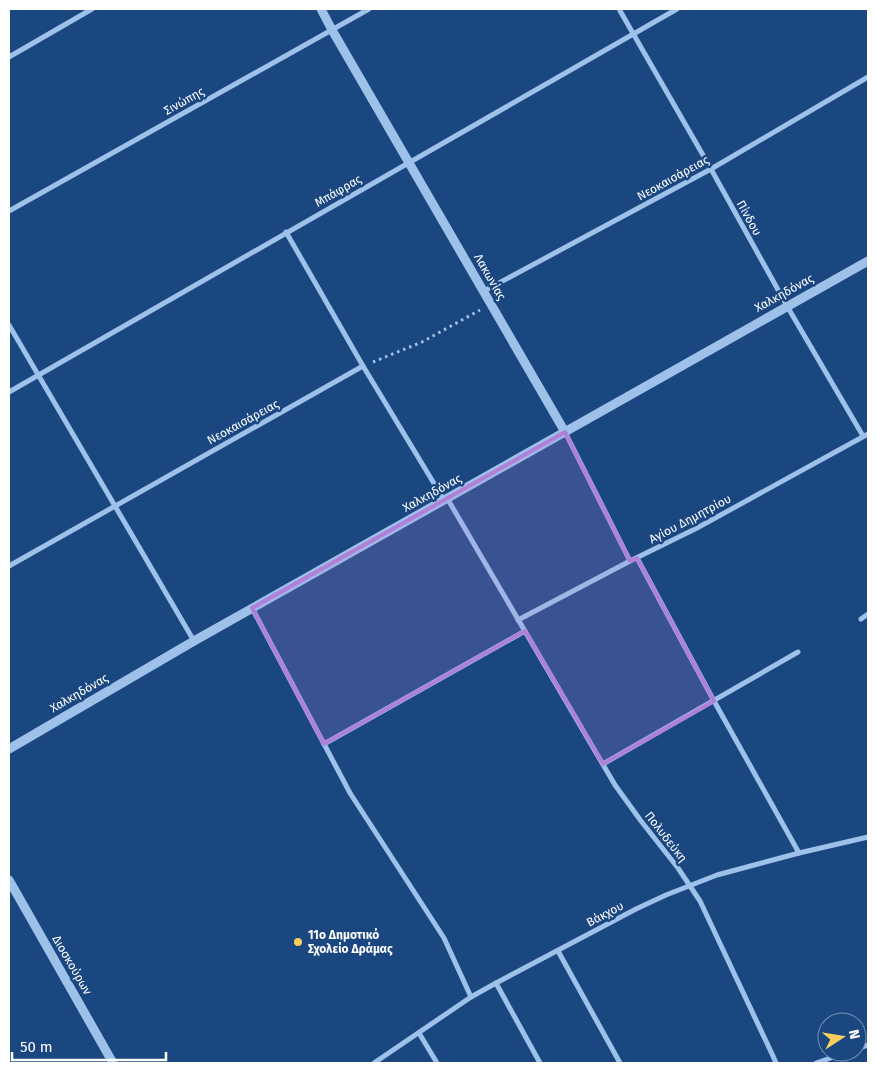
<svg xmlns="http://www.w3.org/2000/svg" width="877" height="1072" font-family="'Fira Sans',sans-serif">
<style>
.lines{fill:none;stroke-linecap:round;stroke-linejoin:round}
.path{stroke:#9ec1ea;stroke-width:3;stroke-dasharray:2.5 4;stroke-linecap:butt}
.minor{stroke:#9ec1ea;stroke-width:5}
.tertiary{stroke:#9ec1ea;stroke-width:9}
.marked{fill:#b080d9;fill-opacity:0.2;stroke:#b080d9;stroke-width:4;stroke-linejoin:round}
.poi-dot{fill:#fcce5b;stroke:#1b4781;stroke-width:2}
.labels{text-anchor:middle;stroke-width:5;stroke-linejoin:round;paint-order:stroke}
.street-label{font-size:12px;fill:#fff;stroke:#1b4781}
.poi-label{font-size:12px;font-weight:bold;fill:#fff;stroke:#1b4781;text-anchor:start}
</style>
<rect width="100%" height="100%" fill="#1b4781"/>
<g class="lines">
<path class="path" d="M373,362L422,342L480,310"/>
<g class="minor">
<path d="M619,9L711,169L787,306L863,436"/>
<path d="M9,57L92,9"/>
<path d="M9,211L369,9"/>
<path d="M286,232L363,366L444,500"/>
<path d="M484,291L711,169L868,77"/>
<path d="M9,325L194,641"/>
<path d="M9,392L677,9"/>
<path d="M565,432L630,561"/>
<path d="M447,498L615,785L641,821L678,868L700,901L773,1056L776,1063"/>
<path d="M637,558L714,701L799,853"/>
<path d="M9,566L363,366"/>
<path d="M252,608L350,793L444,938L471,997"/>
<path d="M861,619L868,614"/>
<path d="M518,620L630,561L697,528L868,434"/>
<path d="M324,744L525,631"/>
<path d="M603,764L798,652"/>
<path d="M558,951L620,1063"/>
<path d="M496,983L540,1063"/>
<path d="M419,1033L437,1063"/>
<path d="M857,1049L868,1045"/>
<path d="M374,1063L471,997L496,983L636,909L666,895L717,875L799,853L868,837"/>
<path d="M816,1063L848,1052"/>
</g>
<g class="tertiary">
<path d="M321,9L332,30L565,432"/>
<path d="M9,749L194,641L868,261"/>
<path d="M9,880L113,1063"/>
</g>
</g>
<path class="marked" d="M565,432L630,561L637,558L714,701L603,764L525,631L324,744L252,608Z"/>
<circle class="poi-dot" cx="298" cy="942" r="5"/>
<g class="labels">
<g class="street-label">
<text transform="translate(184 101) rotate(-29)" y="4">Σινώπης</text>
<text transform="translate(673 178) rotate(-29)" y="4">Νεοκαισάρειας</text>
<text transform="translate(338 191) rotate(-30)" y="4">Μπάφρας</text>
<text transform="translate(749 218) rotate(61)" y="4">Πίνδου</text>
<text transform="translate(490 277) rotate(60)" y="4">Λακωνίας</text>
<text transform="translate(784 293) rotate(-29)" y="4">Χαλκηδόνας</text>
<text transform="translate(243 422) rotate(-29)" y="4">Νεοκαισάρειας</text>
<text transform="translate(432 493) rotate(-29)" y="4">Χαλκηδόνας</text>
<text transform="translate(690 519) rotate(-28)" y="4">Αγίου Δημητρίου</text>
<text transform="translate(79 693) rotate(-30)" y="4">Χαλκηδόνας</text>
<text transform="translate(666 837) rotate(52)" y="4">Πολυδεύκη</text>
<text transform="translate(605 914) rotate(-28)" y="4">Βάκχου</text>
<text transform="translate(72 965) rotate(60)" y="4">Διοσκούρων</text>
</g>
<g class="poi-label">
<text x="308" y="939">11ο Δημοτικό<tspan x="308" dy="14">Σχολείο Δράμας</tspan></text>
</g>
</g>
<rect width="877" height="1072" fill="none" stroke="#ffffff" stroke-width="20"/>
<g transform="translate(842 1037) rotate(78)"><circle r="24" fill="#1b4781" stroke="#7691b3"/>
<path d="M0-4L9 19L0 12L-9 19Z" fill="#fcce5b"/>
<text y="-8" font-size="14" font-weight="bold" text-anchor="middle" fill="#ffffff">N</text>
</g>
<path d="M12 1052v8h154v-8" fill="none" stroke="#ffffff" stroke-width="2.5"/>
<text x="20" y="1052" font-size="15" fill="#ffffff" stroke="#1b4781" stroke-width="4" paint-order="stroke">50 m</text>
</svg>
